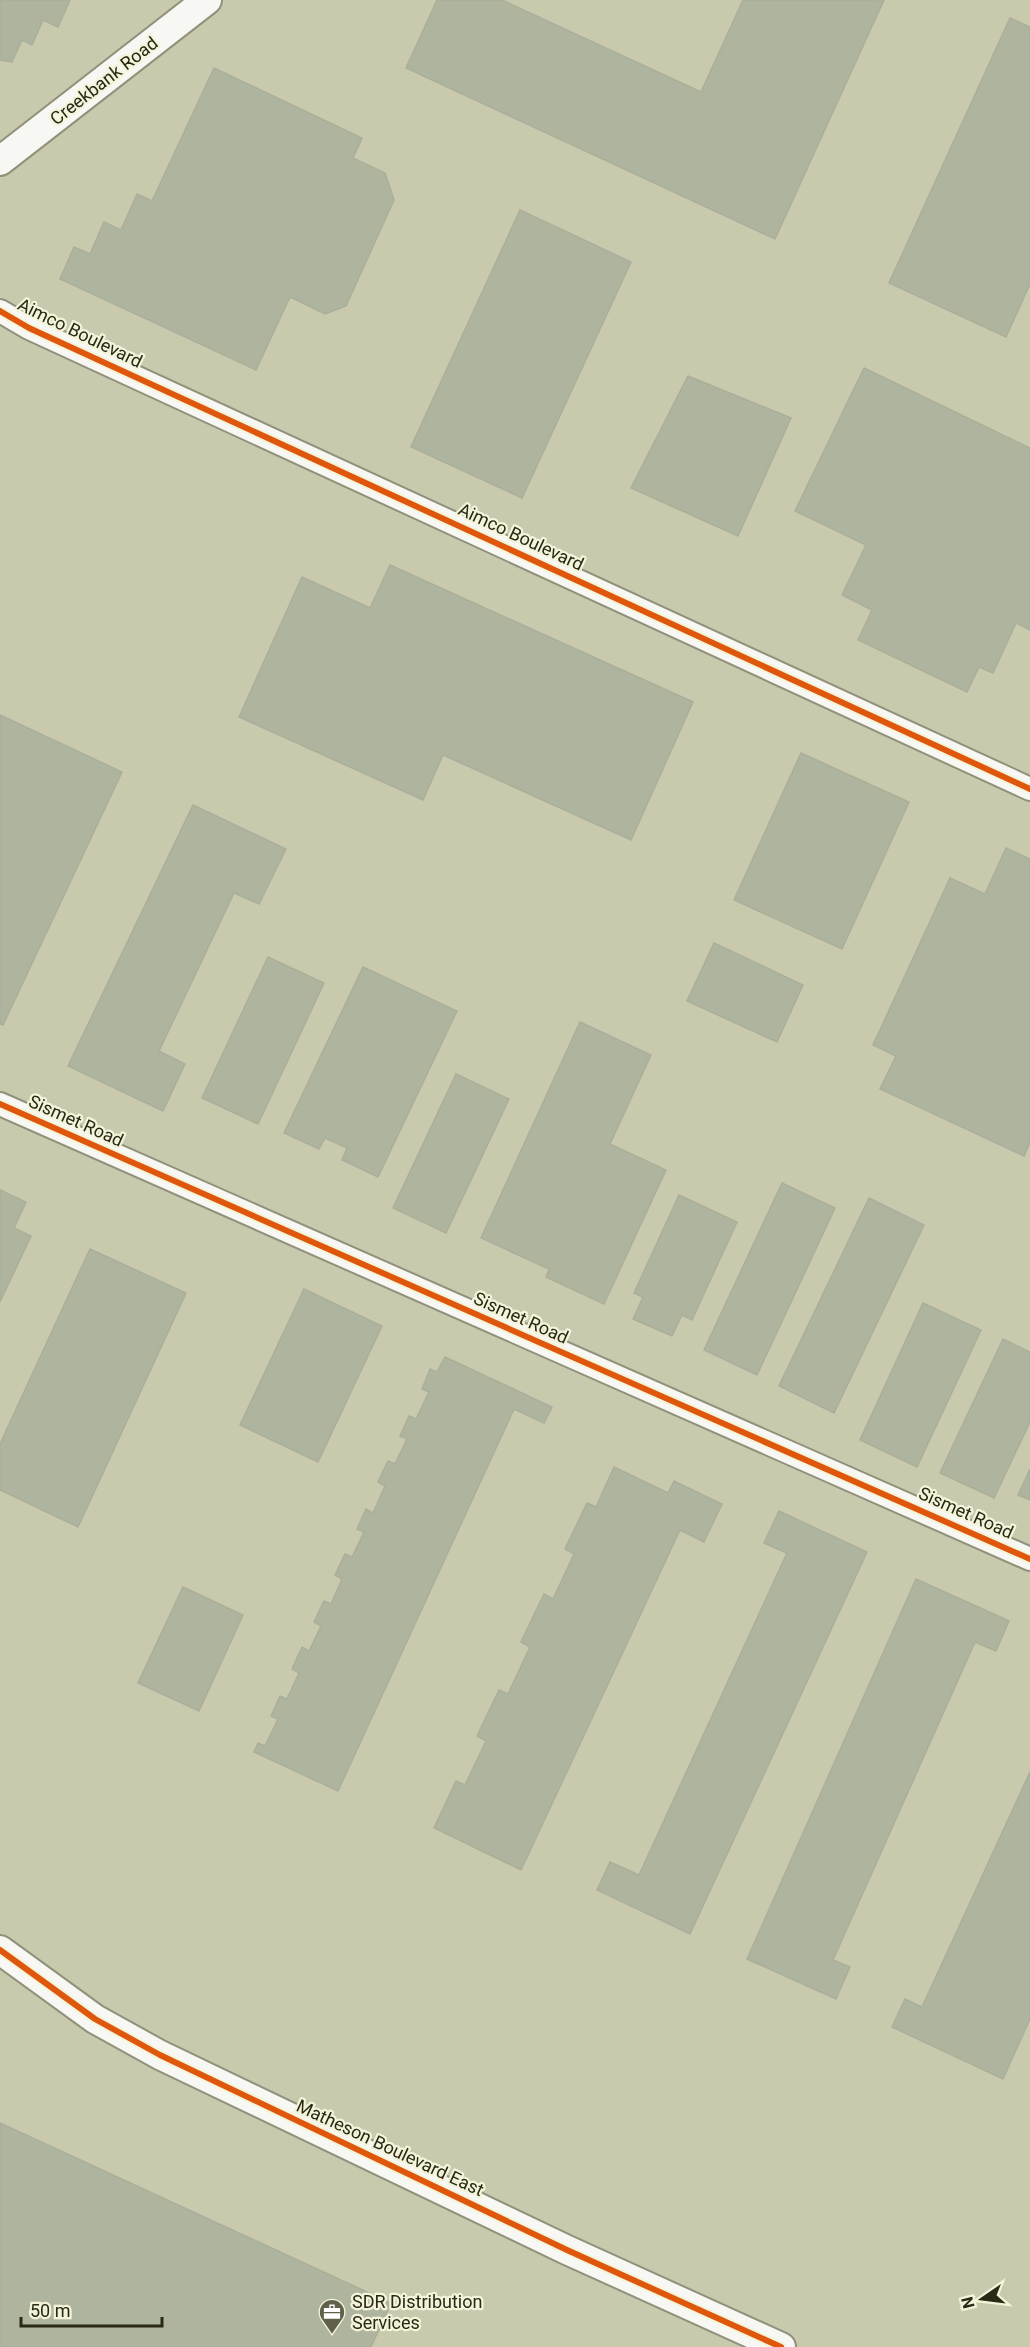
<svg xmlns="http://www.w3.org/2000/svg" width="1030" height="2347" font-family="Roboto,sans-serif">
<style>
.building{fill:#afb49e;stroke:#abaf9a;stroke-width:1.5}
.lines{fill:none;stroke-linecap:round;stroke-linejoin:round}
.minor-casing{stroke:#91917b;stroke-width:26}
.tertiary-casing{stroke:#91917b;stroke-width:32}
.minor{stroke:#f7f7f3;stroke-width:22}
.tertiary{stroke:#f7f7f3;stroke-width:28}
.cycleway-casing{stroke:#f4f4db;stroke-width:10}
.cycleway{stroke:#de570c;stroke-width:6}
.labels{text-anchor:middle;stroke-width:4.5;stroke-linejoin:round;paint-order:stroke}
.street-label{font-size:18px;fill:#292915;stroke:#f4f4db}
.poi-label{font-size:18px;fill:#292915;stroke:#f4f4db;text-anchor:start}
</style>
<rect width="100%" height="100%" fill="#c9c9ae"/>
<g class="building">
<path d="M0,0H70L58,27L43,20L32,45L22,40L12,62L0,60Z"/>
<path d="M437,0H502L701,92L743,0H884L775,239L406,68Z"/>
<path d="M1010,18L1030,27V284L1006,337L889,283Z"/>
<path d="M214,68L362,138L353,158L385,173L394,200L346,306L325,314L290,297L256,370L60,279L74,247L90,254L104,222L121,230L137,194L152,201Z"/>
<path d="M520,210L631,262L522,498L411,447Z"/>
<path d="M864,368L1030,448V630L1016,623L993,673L979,667L967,692L858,640L872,610L842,595L866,545L795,511Z"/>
<path d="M688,376L791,418L738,536L631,488Z"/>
<path d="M390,565L693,702L631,840L443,755L423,800L239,717L302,577L370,608Z"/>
<path d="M0,715L122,772L3,1025L0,1024Z"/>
<path d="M801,753L909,802L842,949L734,900Z"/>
<path d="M193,805L286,849L259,904L234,893L159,1051L185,1064L163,1111L68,1066Z"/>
<path d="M1006,848L1030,859V1143L1024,1156L880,1089L896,1056L873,1045L950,878L985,894Z"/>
<path d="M714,943L803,985L777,1042L687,1001Z"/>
<path d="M268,957L324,983L258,1124L202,1098Z"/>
<path d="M363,967L457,1011L378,1177L342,1160L347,1148L325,1138L319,1149L284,1133Z"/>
<path d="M580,1022L651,1055L610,1144L666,1170L604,1304L546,1277L549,1269L481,1238Z"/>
<path d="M456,1074L509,1099L446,1233L393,1208Z"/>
<path d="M782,1183L835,1208L757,1375L704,1350Z"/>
<path d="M0,1190L26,1202L14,1228L31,1236L0,1302Z"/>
<path d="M679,1195L737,1222L692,1320L682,1315L672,1336L633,1319L643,1297L634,1293Z"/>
<path d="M869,1198L924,1225L834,1413L779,1386Z"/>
<path d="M90,1249L186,1293L78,1527L0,1490V1444Z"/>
<path d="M304,1289L382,1326L318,1462L240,1425Z"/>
<path d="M923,1303L981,1330L917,1467L860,1440Z"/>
<path d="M1003,1339L1030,1352V1422L994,1498L940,1473Z"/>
<path d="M445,1357L552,1407L544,1423L514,1409L338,1791L254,1752L258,1743L265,1746L278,1719L271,1716L280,1696L287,1699L299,1673L292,1669L302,1647L309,1651L321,1626L314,1622L324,1601L331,1604L342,1579L335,1575L345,1554L352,1557L364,1532L357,1529L366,1509L373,1513L385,1486L378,1482L388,1461L395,1464L407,1439L400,1436L409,1416L416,1419L429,1392L422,1389L430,1369L437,1372Z"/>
<path d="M614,1467L668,1493L674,1481L722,1504L704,1542L680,1530L521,1870L434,1828L456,1781L465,1785L486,1741L477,1736L499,1690L508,1694L530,1647L521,1642L544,1594L553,1599L574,1554L565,1549L587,1503L596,1507Z"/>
<path d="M1030,1469V1500L1018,1495Z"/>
<path d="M779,1511L867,1552L690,1934L597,1890L610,1862L639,1875L787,1553L764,1543Z"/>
<path d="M916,1579L1009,1621L996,1651L975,1642L833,1960L850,1967L836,1999L747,1959Z"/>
<path d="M183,1587L243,1615L199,1711L138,1683Z"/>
<path d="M1030,1772V2019L1003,2079L892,2027L905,1999L922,2007Z"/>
<path d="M0,2123L391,2303L371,2347H0Z"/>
</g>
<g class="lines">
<g class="minor-casing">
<g id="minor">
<path d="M0,311L29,328L1030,789"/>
<path d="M0,1104L1030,1559"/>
</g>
</g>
<g class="tertiary-casing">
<g id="tertiary">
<path d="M0,161L207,0"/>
<path d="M0,1950L95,2019L160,2055L567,2250L781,2347"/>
</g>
</g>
<use href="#minor" class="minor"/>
<use href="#tertiary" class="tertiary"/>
<g class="cycleway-casing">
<g id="cycleway">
<path d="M0,311L29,328L1030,789"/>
<path d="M0,1104L1030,1559"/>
<path d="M0,1950L95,2019L160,2055L567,2250L781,2347"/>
</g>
</g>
<use href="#cycleway" class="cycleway"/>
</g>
<defs>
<g id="office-pin" transform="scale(1.35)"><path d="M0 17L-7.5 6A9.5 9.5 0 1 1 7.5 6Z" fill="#61614b" stroke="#f4f4db"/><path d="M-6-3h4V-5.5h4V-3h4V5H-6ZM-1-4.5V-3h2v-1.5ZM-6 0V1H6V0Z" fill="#fff"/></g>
</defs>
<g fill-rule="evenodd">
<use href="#office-pin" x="332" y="2312"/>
</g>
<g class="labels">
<g class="street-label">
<text transform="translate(104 81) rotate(-38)" y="6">Creekbank Road</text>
<text transform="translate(80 333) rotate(26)" y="6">Aimco Boulevard</text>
<text transform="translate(521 537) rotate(25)" y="6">Aimco Boulevard</text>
<text transform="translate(76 1121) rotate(24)" y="6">Sismet Road</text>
<text transform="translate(521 1318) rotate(24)" y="6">Sismet Road</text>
<text transform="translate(966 1513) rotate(24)" y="6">Sismet Road</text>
<text transform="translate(390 2148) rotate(25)" y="6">Matheson Boulevard East</text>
</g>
<g class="poi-label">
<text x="352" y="2308">SDR Distribution<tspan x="352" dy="21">Services</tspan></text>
</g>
</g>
<g transform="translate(982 2299) rotate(256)" stroke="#f4f4db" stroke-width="4.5" paint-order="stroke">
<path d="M0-4.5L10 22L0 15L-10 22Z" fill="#292915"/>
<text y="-9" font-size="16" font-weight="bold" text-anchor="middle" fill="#292915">N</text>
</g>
<path d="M21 2317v9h141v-9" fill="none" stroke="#292915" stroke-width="3"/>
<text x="30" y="2317" font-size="18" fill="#292915" stroke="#f4f4db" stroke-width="4.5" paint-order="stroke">50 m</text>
</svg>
